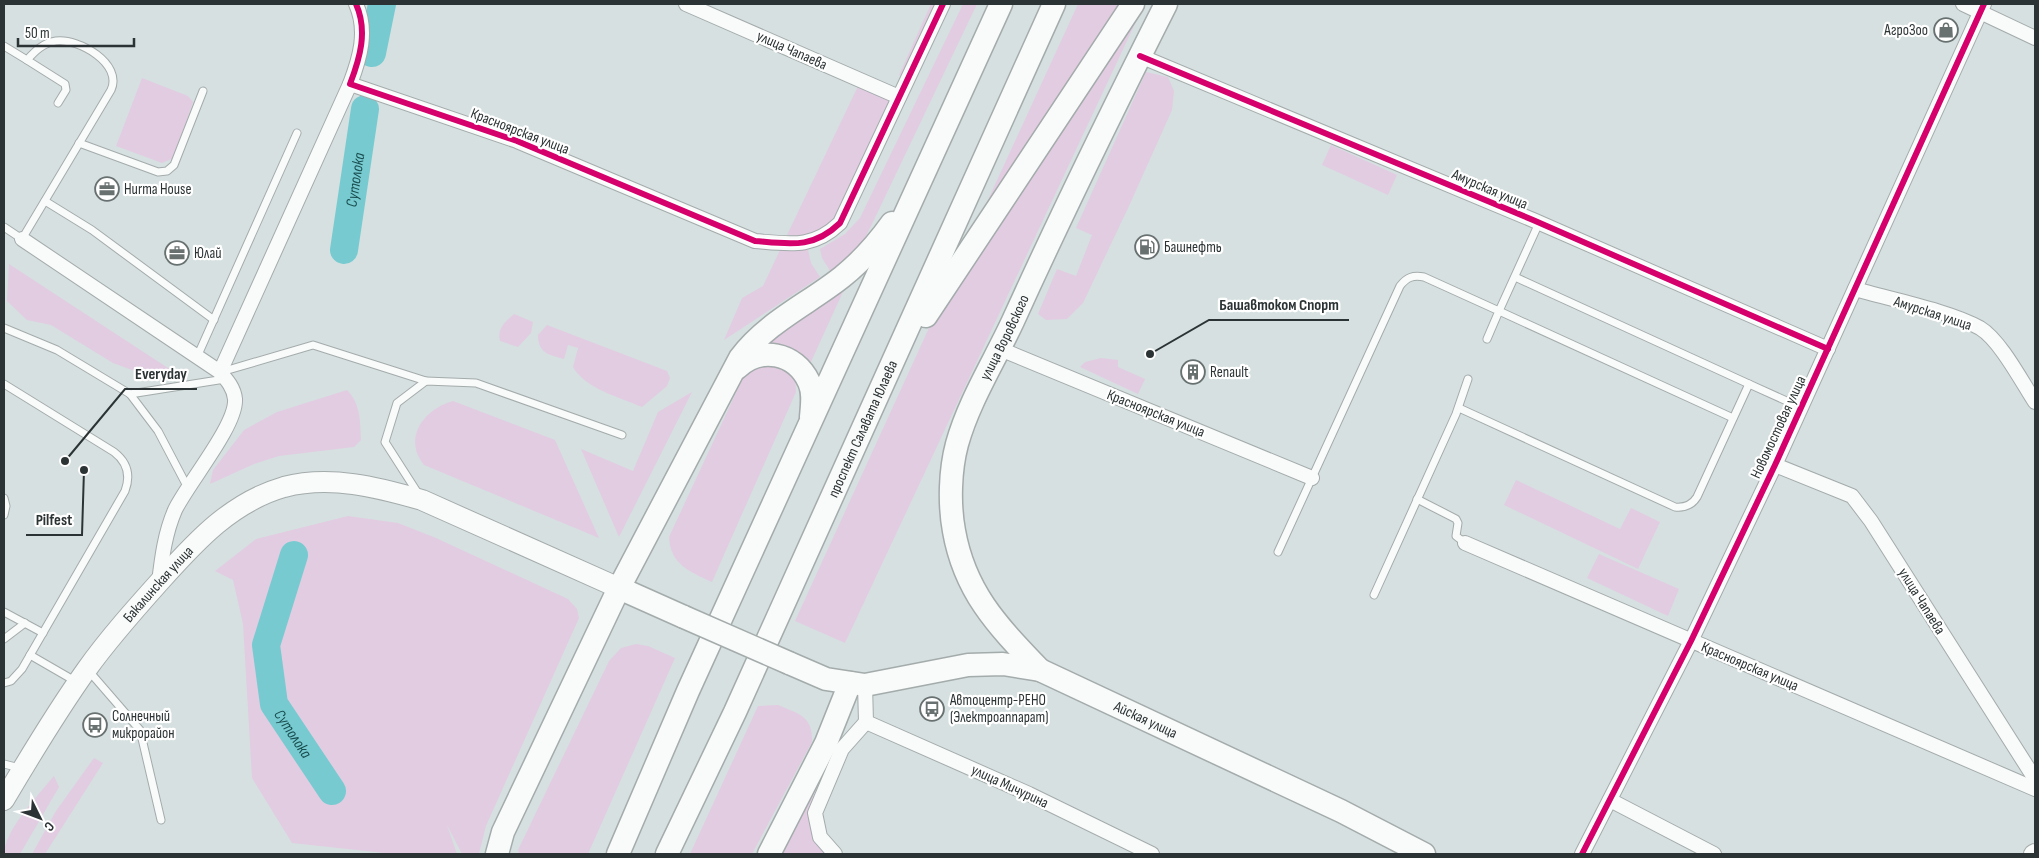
<svg xmlns="http://www.w3.org/2000/svg" width="2039" height="858" font-family="'Sofia Sans Condensed',sans-serif">
<style>
.green{fill:#e2cce2}
.lines{fill:none;stroke-linecap:round;stroke-linejoin:round}
.river{stroke:#77cbd0;stroke-width:28}
.service-casing{stroke:#a4abab;stroke-width:9}
.minor-casing{stroke:#a4abab;stroke-width:16}
.tertiary-casing{stroke:#a4abab;stroke-width:20}
.secondary-casing{stroke:#a4abab;stroke-width:22}
.primary-casing{stroke:#a4abab;stroke-width:25}
.service{stroke:#f9fafa;stroke-width:7}
.minor{stroke:#f9fafa;stroke-width:14}
.tertiary{stroke:#f9fafa;stroke-width:18}
.secondary{stroke:#f9fafa;stroke-width:20}
.primary{stroke:#f9fafa;stroke-width:22}
.primary-bridge-casing{stroke:#a4abab;stroke-width:25;stroke-linecap:butt}
.primary-bridge{stroke:#f9fafa;stroke-width:22}
.cycleway-casing{stroke:#fff;stroke-width:9}
.cycleway{stroke:#d6006c;stroke-width:6}
.labels{text-anchor:middle;stroke-width:4.5;stroke-linejoin:round;paint-order:stroke}
.poi-label{font-size:15px;fill:#2c3334;stroke:#fff;text-anchor:start}
.street-label{font-size:15px;fill:#2c3334;stroke:#fff}
.water-label{font-size:16px;font-style:italic;fill:#1a4d50;stroke:#fff}
.leader{fill:none;stroke:#2c3334;stroke-width:2}
.callout-dot{fill:#2c3334;stroke:#fff;stroke-width:2}
.callout-label{font-size:16px;text-anchor:middle;font-weight:bold;fill:#2c3334;stroke:#fff;stroke-width:4.5;stroke-linejoin:round;paint-order:stroke}
</style>
<rect width="100%" height="100%" fill="#d6e0e0"/>
<g class="green">
<path d="M931,4H939L904,77L899,75Z"/>
<path d="M963,4H977L873,222L863,242L832,274L822,258L820,249L845,234L860,218Z"/>
<path d="M1078,4H1120L987,202Z"/>
<path d="M1141,11L845,643L795,621L939,306Z"/>
<path d="M1146,72L1168,77L1174,91L1172,110L1129,206L1083,303L1067,319L1046,320L1038,314L1057,269L1076,276L1092,235L1076,228Z"/>
<path d="M142,78L188,96L193,102L174,158L162,163L116,146Z"/>
<path d="M859,84L892,99L836,221L809,237L787,235Z"/>
<path d="M1331,145L1397,175L1388,195L1322,165Z"/>
<path d="M780,250H808L811,263L820,277L724,340L742,298L763,286Z"/>
<path d="M9,264L171,370L164,376L143,374L113,363L51,325L27,320L7,301Z"/>
<path d="M847,283L810,364L788,347L766,343Z"/>
<path d="M514,314L533,322L531,333L518,347L500,341C497,328 505,322 514,314Z"/>
<path d="M547,325L667,371L670,378L667,386L642,407C619,397 586,389 573,367L578,348L568,345L564,359C549,355 538,353 538,335Z"/>
<path d="M1101,358L1118,360V367L1145,379L1138,394L1080,367L1085,362Z"/>
<path d="M770,359L795,377L796,392L712,582C690,572 670,564 669,537L748,367Z"/>
<path d="M347,390C361,404 360,422 361,440L354,447L279,456L254,464L210,484L213,470L244,430L277,412Z"/>
<path d="M692,392L619,537L581,449L633,471L658,412Z"/>
<path d="M453,401L555,440L599,538L424,465C402,438 424,409 453,401Z"/>
<path d="M1516,480L1620,529L1631,508L1660,522L1638,569L1504,505Z"/>
<path d="M348,516L398,523L436,538L568,599L577,609L579,618L486,826L479,854H462L447,825L457,854H394L292,843L252,778L243,624L233,580L215,571L256,539Z"/>
<path d="M1599,554L1679,589L1668,616L1587,578Z"/>
<path d="M636,644L648,646L675,658L588,854H519L518,850L609,661L621,648Z"/>
<path d="M778,705C799,714 813,716 812,742L752,854H690L758,706Z"/>
<path d="M94,758L103,763L45,854H32L56,811Z"/>
<path d="M54,776L59,787L20,854H4C4,831 39,794 54,776Z"/>
<path d="M819,785C811,813 811,830 825,854H781Z"/>
</g>
<g class="lines">
<g class="river">
<path d="M372,53L382,4"/>
<path id="s1" d="M344,250L365,109"/>
<path id="s2" d="M294,555L266,645L274,704L332,791"/>
</g>
<g class="service-casing">
<g id="service">
<path d="M4,46L27,60C35,51 43,43 56,41C79,38 123,64 111,90L22,239L4,227"/>
<path d="M27,60L65,84L66,90L58,103"/>
<path d="M79,143L158,172L167,171L174,165L203,91"/>
<path d="M45,201L92,230L214,320"/>
<path d="M1539,223L1499,311L1733,418"/>
<path d="M1515,277L1749,384"/>
<path d="M4,328L57,350L130,394L158,431L188,488"/>
<path d="M197,357L297,133"/>
<path d="M221,372L313,345L426,381"/>
<path d="M4,384L114,452C127,462 131,475 125,491L22,669L11,681L4,683"/>
<path d="M130,394L225,379"/>
<path d="M1459,408L1675,507C1685,508 1692,505 1697,497L1749,384L1800,407"/>
<path d="M419,495L385,442L397,403L426,381L476,383L622,435"/>
<path d="M4,498L6,506L4,515"/>
<path d="M1417,499L1456,519L1458,523L1456,536L1465,543"/>
<path d="M1278,552L1400,286C1407,277 1413,275 1424,277L1499,311L1487,339"/>
<path d="M1374,595L1456,414L1468,379"/>
<path d="M4,612L43,633"/>
<path d="M4,639L25,623"/>
<path d="M30,655L75,681"/>
<path d="M88,670L140,730L161,820"/>
<path d="M4,764L20,768"/>
</g>
</g>
<g class="minor-casing">
<g id="minor">
<path d="M356,4C368,31 360,58 350,84L517,141L755,241C790,244 813,249 840,223L943,4"/>
<path d="M686,4L899,97"/>
<path d="M1963,4L2035,38"/>
<path d="M1140,56L1533,220L1828,349"/>
<path d="M22,239L220,372C227,380 234,388 235,399C237,425 188,483 175,510C165,533 162,557 159,582"/>
<path d="M1855,289C1889,299 1950,311 1980,328C2000,340 2022,382 2035,402"/>
<path d="M1000,349L1312,478"/>
<path d="M220,372L350,84"/>
<path d="M1775,465L1852,496L1871,521L2035,779"/>
<path d="M1465,543L2035,789"/>
<path d="M865,685L866,722"/>
<path d="M866,722L1029,794L1152,854"/>
<path d="M1610,800L1714,854"/>
<path d="M835,854L820,837L815,813L842,749L866,722"/>
<path d="M1582,854L1691,641L1775,465L1984,4"/>
</g>
</g>
<g class="tertiary-casing">
<path id="tertiary" d="M2033,854L2035,853"/>
</g>
<g class="secondary-casing">
<g id="secondary">
<path id="s3" d="M4,800C30,756 57,711 87,669C109,638 136,608 162,579C197,540 232,502 284,487C330,475 377,487 422,500L619,588"/>
</g>
</g>
<g class="primary-casing">
<g id="primary">
<path d="M926,316L1133,4"/>
<path d="M737,368C760,346 795,352 809,382C814,393 812,405 811,417"/>
<path d="M619,588L684,617"/>
<path id="s4" d="M789,663L826,679L865,685L968,665L1003,664L1040,670L1341,811L1424,854"/>
<path id="s5" d="M1040,670C998,626 965,593 954,531C949,504 950,470 957,444C969,401 994,362 1013,321C1062,213 1113,109 1166,4"/>
<path d="M497,854L503,832L619,588L740,358C767,322 808,304 842,277C862,261 877,244 892,223"/>
<path d="M618,854L688,691L1001,4"/>
<path id="s6" d="M667,854L735,712L1054,4"/>
<path d="M769,854L826,743L850,683"/>
</g>
</g>
<use href="#service" class="service"/>
<use href="#minor" class="minor"/>
<use href="#tertiary" class="tertiary"/>
<use href="#secondary" class="secondary"/>
<use href="#primary" class="primary"/>
<g class="primary-bridge-casing">
<path id="primary-bridge" d="M684,617L789,663"/>
</g>
<use href="#primary-bridge" class="primary-bridge"/>
<g class="cycleway-casing">
<g id="cycleway">
<path d="M356,4C368,31 360,58 350,84L517,141L755,241C790,244 813,249 840,223L943,4"/>
<path d="M1140,56L1533,220L1828,349"/>
<path d="M1582,854L1691,641L1775,465L1984,4"/>
</g>
</g>
<use href="#cycleway" class="cycleway"/>
</g>
<defs>
<g id="shop-ring" transform="scale(1.25)"><circle r="9.5" fill="#fff" stroke="#687070" stroke-width="1.5"/><path d="M-5-2.5h2.3a2.7 3.5 0 0 1 5.4 0H5L5.5 6h-11ZM-1.5-2.5h3a1.5 2.3 0 0 0-3 0Z" fill="#687070"/></g>
<g id="office-ring" transform="scale(1.25)"><circle r="9.5" fill="#fff" stroke="#687070" stroke-width="1.5"/><path d="M-6-3h4V-5.5h4V-3h4V5H-6ZM-1-4.5V-3h2v-1.5ZM-6 0V1H6V0Z" fill="#687070"/></g>
<g id="fuel-ring" transform="scale(1.25)"><circle r="9.5" fill="#fff" stroke="#687070" stroke-width="1.5"/><path d="M-5.5-6h7V0h2V4h1.3V-2.5L3-4.5l.8-.8L6-3V5H2.5V1h-1V6h-7ZM-4.2-4.7v3.2H.2V-4.7Z" fill="#687070"/></g>
<g id="building-ring" transform="scale(1.25)"><circle r="9.5" fill="#fff" stroke="#687070" stroke-width="1.5"/><path d="M-4-6H4V6H1V3H-1V6H-4ZM-2.5-4.3h1.7v1.8h-1.7ZM.8-4.3h1.7v1.8H.8ZM-2.5-1h1.7V.8h-1.7ZM.8-1h1.7V.8H.8Z" fill="#687070"/></g>
<g id="bus-ring" transform="scale(1.25)"><circle r="9.5" fill="#fff" stroke="#687070" stroke-width="1.5"/><path d="M-5-6H5V4H4V6H2V4H-2V6H-4V4H-5ZM-3.5-4V0h7V-4ZM-3.5 1.2v1.5H-2V1.2ZM2 1.2v1.5H3.5V1.2Z" fill="#687070"/></g>
</defs>
<g fill-rule="evenodd">
<use href="#shop-ring" x="1946" y="30"/>
<use href="#office-ring" x="107" y="189"/>
<use href="#fuel-ring" x="1147" y="247"/>
<use href="#office-ring" x="177" y="253"/>
<use href="#building-ring" x="1193" y="372"/>
<use href="#bus-ring" x="932" y="709"/>
<use href="#bus-ring" x="95" y="725"/>
</g>
<g class="labels">
<g class="poi-label">
<text x="1928" y="35" text-anchor="end">АгроЗоо</text>
<text x="124" y="194">Hurma House</text>
<text x="1164" y="252">Башнефть</text>
<text x="194" y="258">Юлай</text>
<text x="1210" y="377">Renault</text>
<text x="950" y="705">Автоцентр-РЕНО<tspan x="950" dy="17">(Электроаппарат)</tspan></text>
<text x="112" y="721">Солнечный<tspan x="112" dy="17">микрорайон</tspan></text>
</g>
<g class="street-label">
<text transform="translate(792 50) rotate(24)" y="5">улица Чапаева</text>
<text transform="translate(520 131) rotate(21)" y="5">Красноярская улица</text>
<text transform="translate(1490 189) rotate(23)" y="5">Амурская улица</text>
<text transform="translate(1933 313) rotate(18)" y="5">Амурская улица</text>
<text dy="5" stroke="none"><textPath href="#s5" startOffset="371">улица Воровского</textPath></text>
<text transform="translate(1156 413) rotate(22)" y="5">Красноярская улица</text>
<text transform="translate(1778 427) rotate(-65)" y="5">Новомостовая улица</text>
<text dy="5" stroke="none"><textPath href="#s6" startOffset="468">проспект Салавата Юлаева</textPath></text>
<text dy="5" stroke="none"><textPath href="#s3" startOffset="266">Бакалинская улица</textPath></text>
<text transform="translate(1922 601) rotate(58)" y="5">улица Чапаева</text>
<text transform="translate(1750 666) rotate(23)" y="5">Красноярская улица</text>
<text dy="5" stroke="none"><textPath href="#s4" startOffset="374">Айская улица</textPath></text>
<text transform="translate(1010 786) rotate(25)" y="5">улица Мичурина</text>
</g>
<g class="water-label">
<text dy="6" stroke="none"><textPath href="#s1" startOffset="71">Сутолока</textPath></text>
<text dy="6" stroke="none"><textPath href="#s2" startOffset="189">Сутолока</textPath></text>
</g>
</g>
<path class="leader" d="M1150 354L1209 320H1349M65 461L125 389H197M84 470L82 535H26"/>
<g class="callout-dot">
<circle cx="1150" cy="354" r="5"/>
<circle cx="65" cy="461" r="5"/>
<circle cx="84" cy="470" r="5"/>
</g>
<g class="callout-label">
<text x="1279" y="310">Башавтоком Спорт</text>
<text x="161" y="379">Everyday</text>
<text x="54" y="525">Pilfest</text>
</g>
<rect width="2039" height="858" fill="none" stroke="#2c3334" stroke-width="10"/>
<g transform="translate(40 818) rotate(132)" stroke="#ffffff" stroke-width="4" paint-order="stroke">
<path d="M0-4L9 19L0 12L-9 19Z" fill="#2c3334"/>
<text y="-8" font-size="14" font-weight="bold" text-anchor="middle" fill="#2c3334">С</text>
</g>
<path d="M18 38v8h116v-8" fill="none" stroke="#2c3334" stroke-width="2.5"/>
<text x="25" y="38" font-size="15" fill="#2c3334" stroke="#ffffff" stroke-width="4" paint-order="stroke">50 m</text>
</svg>
